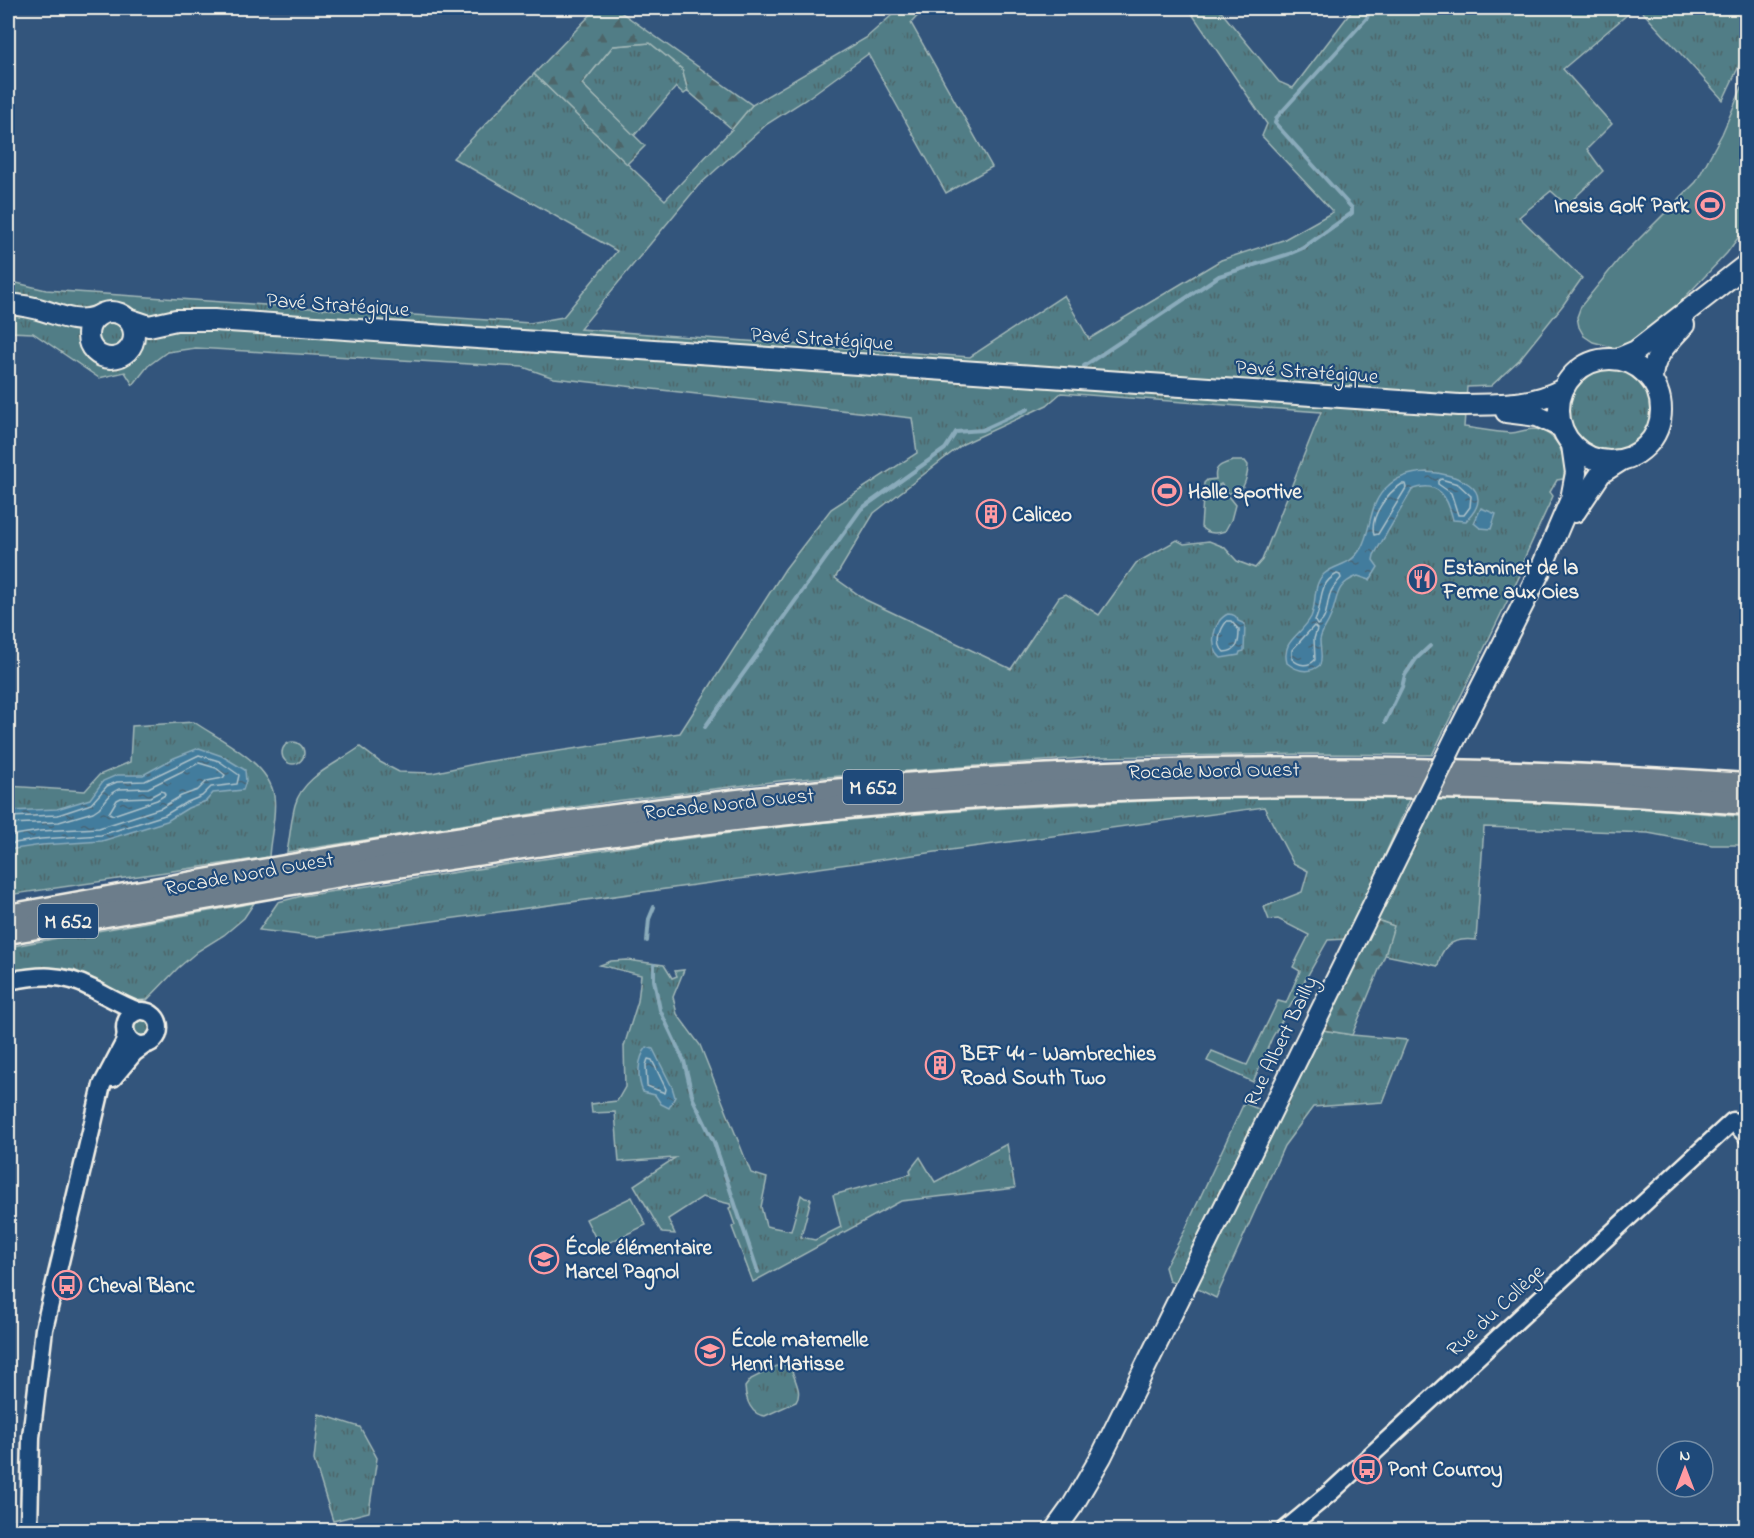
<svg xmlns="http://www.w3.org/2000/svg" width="1754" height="1538" font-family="'Indie Flower',sans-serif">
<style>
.grass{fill:url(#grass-tufts);stroke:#a2b7b7;stroke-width:1.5;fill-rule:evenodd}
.forest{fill:url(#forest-firs);stroke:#a2b7b7;stroke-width:1.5}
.pitch{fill:#517d86;stroke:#a2b7b7;stroke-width:1.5}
.water{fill:url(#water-ripples);stroke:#8aabbb;stroke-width:1.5}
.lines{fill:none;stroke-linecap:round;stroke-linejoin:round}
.shore{stroke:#adc2ca;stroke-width:1.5}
.stream{stroke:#8aabbb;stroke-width:4}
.tertiary-casing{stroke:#f4f1e8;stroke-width:21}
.secondary-casing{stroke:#f4f1e8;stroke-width:24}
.trunk-casing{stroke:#f4f1e8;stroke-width:27}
.tertiary{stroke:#1f4a7a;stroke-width:16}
.secondary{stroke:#1f4a7a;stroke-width:20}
.trunk{stroke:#6c7d8b;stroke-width:22}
.secondary-bridge-casing{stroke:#f4f1e8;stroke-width:24;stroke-linecap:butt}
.secondary-bridge{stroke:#1f4a7a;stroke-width:20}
.labels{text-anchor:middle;stroke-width:4.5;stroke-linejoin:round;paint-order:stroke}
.shield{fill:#1f4a7a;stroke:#b4bfc7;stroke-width:1.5}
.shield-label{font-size:20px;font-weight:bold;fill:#f4f1e8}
.poi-label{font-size:21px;font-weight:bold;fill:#f4f1e8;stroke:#1f4a7a;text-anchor:start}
.street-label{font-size:21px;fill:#f4f1e8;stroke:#1f4a7a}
</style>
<defs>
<pattern id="grass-tufts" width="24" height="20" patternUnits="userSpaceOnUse" patternTransform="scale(1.5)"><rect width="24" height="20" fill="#517d86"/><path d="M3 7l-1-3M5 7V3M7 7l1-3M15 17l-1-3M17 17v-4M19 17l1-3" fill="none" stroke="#4d6569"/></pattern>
<pattern id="forest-firs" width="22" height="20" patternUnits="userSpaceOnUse" patternTransform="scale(1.5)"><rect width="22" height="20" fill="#517d86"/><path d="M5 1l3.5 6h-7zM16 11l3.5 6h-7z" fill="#4d6569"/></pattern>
<pattern id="water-ripples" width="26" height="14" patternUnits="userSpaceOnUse" patternTransform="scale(1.5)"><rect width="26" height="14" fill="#437c9d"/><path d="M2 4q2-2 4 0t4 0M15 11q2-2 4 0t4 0" fill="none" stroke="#466576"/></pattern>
</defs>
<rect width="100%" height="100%" fill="#33557c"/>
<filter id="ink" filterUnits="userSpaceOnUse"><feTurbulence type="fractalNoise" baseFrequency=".0167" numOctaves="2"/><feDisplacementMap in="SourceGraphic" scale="12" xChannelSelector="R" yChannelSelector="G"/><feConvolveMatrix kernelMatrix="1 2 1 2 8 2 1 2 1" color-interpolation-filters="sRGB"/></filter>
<g filter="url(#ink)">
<g class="grass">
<path d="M900,8H925L911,23L992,167L946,193L868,54L805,100L767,124L698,186L580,329L970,357L1064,295L1089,339L1221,260L1283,240L1333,212L1262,136L1267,124L1188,8H1218L1279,82L1293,88L1354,8H1635L1563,69L1612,124L1587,149L1603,171L1567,205L1551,191L1519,217L1582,278L1563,305L1519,360L1491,386L1467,387L1464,427C1479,429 1495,432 1511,433C1518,433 1526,429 1534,429C1557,431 1570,460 1563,479L1557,480L1550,492L1553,496L1524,559L1523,569L1432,755L1311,754L1096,757L787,780L615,801L287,852C290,837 291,820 295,805C303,776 337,764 360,747L380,762L399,772L432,773L484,762L680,733L785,569L831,509L917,453L912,418L554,378L523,367L196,348L167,352L148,366L133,385L125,372L99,378L33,333L8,332V281L46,290L530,323L563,317L617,251L453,158L534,74L665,200L732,129L752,105L866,38ZM1061,393L1321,412L1262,560L1255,568L1237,561L1224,547L1209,541L1184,544L1177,540L1136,563L1099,615L1066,594L1059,597L1011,669L866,600L835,578L874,513L963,444L1047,405Z"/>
<path d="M1639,8H1746V51L1723,100Z"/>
<path d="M650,43L682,69L688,91L684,94L676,87L634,136L582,84L613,46Z"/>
<circle cx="1610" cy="410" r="41"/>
<path d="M194,722C220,740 269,762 274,796C277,815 270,837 269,857L8,895V786L85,791L99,775L130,762L132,726Z"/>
<circle cx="293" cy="753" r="11"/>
<path d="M1263,796L1411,797L1347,939L1328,940L1272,1038L1253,1082L1207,1061L1212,1051L1247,1065L1278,1001L1286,1003L1300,971L1293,967L1309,935L1278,919L1269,920L1264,907L1302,892L1308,871L1293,863L1264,807L316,937L259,930L278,902L302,896C459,872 616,846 774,828C936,809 1100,803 1263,796Z"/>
<path d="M1438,796L1598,804L1746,817V845H1712L1648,833L1484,827L1476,940C1454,937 1441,945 1438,966L1385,955L1393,926L1377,920Z"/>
<path d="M254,903L244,918L224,935L198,951L178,968L147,1000L132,1001L74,970L45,967L8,970V947Z"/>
<path d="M627,960L664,965L672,978L677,976L675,971L684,970L673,997L677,1014L700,1045L751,1173L767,1178L761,1207L766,1226L791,1231L801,1195L805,1198L811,1199L801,1237L815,1240L841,1227L833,1195L911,1174L910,1170L920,1157L935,1182L1007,1144L1015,1188L901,1201L753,1282L732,1227L735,1225L729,1208L731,1207L730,1204L702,1197L668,1219L675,1234L662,1233L634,1185L675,1158L619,1162L615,1112L592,1113L591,1104L617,1101L625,1087L624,1046L638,1001L641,975L600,965L611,961Z"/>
<circle cx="142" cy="1029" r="9"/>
<path d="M1323,1030L1352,1035L1407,1040L1383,1102L1313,1107L1284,1146L1216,1298L1194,1287Z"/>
<path d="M1244,1103L1263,1111L1179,1285L1169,1281L1165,1267L1184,1232Z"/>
<path d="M781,1364L791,1368C794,1379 803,1392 796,1402L765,1416C751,1415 746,1400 745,1387L751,1379Z"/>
<path d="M319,1414L360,1427L377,1458L369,1512L333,1521L314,1460Z"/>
</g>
<g class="forest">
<path d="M597,8H615L752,105L732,129L688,91L682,69L650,43L613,46L582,84L645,146L627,164L534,74Z"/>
<path d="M1377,920L1394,926L1385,955L1352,1035L1323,1030Z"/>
</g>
<g class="pitch">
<path d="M1746,78V227L1727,253L1669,314L1630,343L1616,348L1593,342L1584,336L1579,327L1577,317L1581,306L1620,258L1696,182L1722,134Z"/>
<path d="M1233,461H1245L1248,465C1248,474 1245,487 1238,493H1229L1221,484L1219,485L1235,505L1231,520L1225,531C1216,534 1207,534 1201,527L1204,483L1207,480L1216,479C1213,466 1223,464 1233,461Z"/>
<path d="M632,1197L646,1225L600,1247L586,1219Z"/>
</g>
<g class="water">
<path d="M1426,472C1454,473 1500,488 1466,521L1453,520C1448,498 1439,479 1412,490L1374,555L1373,560L1378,567L1370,580L1358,576C1333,585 1339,599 1330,618C1327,626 1321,632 1320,640C1320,649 1323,656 1320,665C1309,674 1298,672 1287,663C1281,640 1301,636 1311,617C1317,604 1312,585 1324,574C1338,562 1349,568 1361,548C1372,529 1368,503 1388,486C1398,476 1412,473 1426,472Z"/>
<path d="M1481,508L1496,514L1491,529L1480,528L1474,523Z"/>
<path d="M1228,614C1234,614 1237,616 1238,621L1245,624L1244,651L1240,652L1239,655L1221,658C1208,647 1213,620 1228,614Z"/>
<path d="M199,748L222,756L245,770L246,781L243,790L213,793L206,801L188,808L167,821L102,841L42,845L8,850V811L57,809L90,799L103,781L117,775H143L174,758Z"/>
<path d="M647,1047L653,1049L672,1087L675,1097L669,1108L661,1104L655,1095L643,1092C637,1078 637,1059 647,1047Z"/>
</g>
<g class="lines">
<g class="shore">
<path d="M1441,479L1458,484L1471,496L1470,507L1464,515H1458L1451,493L1438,484V481Z"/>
<path d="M1402,484H1405L1406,488L1378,534L1374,535C1369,517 1387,493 1402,484Z"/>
<path d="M1337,574L1340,575L1341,578C1337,583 1332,588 1330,594C1326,605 1328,620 1317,625L1315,621C1324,603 1316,585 1337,574Z"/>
<path d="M1227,621H1231L1239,630C1239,643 1238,651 1224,652C1215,644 1220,629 1227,621Z"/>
<path d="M1314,626L1317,629L1314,639L1315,660C1308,667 1299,666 1292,659V650Z"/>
<path d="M161,791L164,792L165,795L157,800L113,815L109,813L117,800L121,798L150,797Z"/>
<path d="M8,817L58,815L91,804L107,786L117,782L145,781L199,755L219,761L239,775L237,784L211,787L202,796L185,803L165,815L101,835L41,839L8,844"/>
<path d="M8,824L59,822L93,812L99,808L112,793L119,789L148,788L199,763L216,768L225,775L223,778L207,781L198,790L181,796L161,808L99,828L40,831L8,836"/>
<path d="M648,1059L652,1060L666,1089L665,1093L647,1086L646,1065Z"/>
</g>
<g class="stream">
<path d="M1084,366L1219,276L1289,254L1303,248L1352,213V208L1275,123L1277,117L1367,18L1370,8"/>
<path d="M1385,722L1402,687L1405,675L1416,659L1430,646"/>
<path d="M705,727L861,509L945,449L956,432L982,430L1028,409"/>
<path d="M647,941L649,919L654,907"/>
<path d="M654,965V980L660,1010L684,1061L693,1099L714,1142L758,1272"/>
</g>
<g class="tertiary-casing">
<g id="tertiary">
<path d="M8,981C38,975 63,973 91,988C107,996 122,1005 138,1011"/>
<circle cx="142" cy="1028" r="17"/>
<path d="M113,1078L134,1053L145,1045"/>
<path d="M29,1530L31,1437L44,1329L102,1085L124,1043L126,1034"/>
<path d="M1285,1530L1331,1492L1733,1121L1746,1135"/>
</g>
</g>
<g class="secondary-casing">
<g id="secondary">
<path d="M8,304C20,305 33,307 45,311C64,317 76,323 96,317"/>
<circle cx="111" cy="335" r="23"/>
<path d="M128,319L149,326L176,320H214L1459,405C1495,404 1530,407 1563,389"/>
<circle cx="1610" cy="410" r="51"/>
<path d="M1617,359L1636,351L1746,265"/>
<path d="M1652,381C1651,358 1669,341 1684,325"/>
<path d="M1506,412L1537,416L1561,427"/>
<path d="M1575,512L1601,473L1620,461"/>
<path d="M1456,737L1541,569L1571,499L1576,473L1572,445"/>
<path d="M1055,1530L1073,1505L1101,1457L1416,818"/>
</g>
</g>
<g class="trunk-casing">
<g id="trunk">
<path d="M8,916C296,864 585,812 877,787C1167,762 1456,765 1746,785"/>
<path d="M8,932C270,886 533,840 798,812C1113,778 1432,778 1746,803"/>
</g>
</g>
<use href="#tertiary" class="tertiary"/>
<use href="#secondary" class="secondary"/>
<use href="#trunk" class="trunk"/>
<g class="secondary-bridge-casing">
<path id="secondary-bridge" d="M1416,818L1456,737"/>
</g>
<use href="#secondary-bridge" class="secondary-bridge"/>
</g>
</g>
<defs>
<g id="stadium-ring" transform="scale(1.5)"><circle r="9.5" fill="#1f4a7a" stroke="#ff9aa2" stroke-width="1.5"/><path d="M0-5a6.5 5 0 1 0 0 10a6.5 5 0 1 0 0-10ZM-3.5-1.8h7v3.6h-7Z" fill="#ff9aa2"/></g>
<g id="building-ring" transform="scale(1.5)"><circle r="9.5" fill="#1f4a7a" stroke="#ff9aa2" stroke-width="1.5"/><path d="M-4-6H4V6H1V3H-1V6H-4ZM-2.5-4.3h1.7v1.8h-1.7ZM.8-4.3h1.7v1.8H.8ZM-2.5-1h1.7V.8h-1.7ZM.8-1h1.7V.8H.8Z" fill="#ff9aa2"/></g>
<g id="restaurant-ring" transform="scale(1.5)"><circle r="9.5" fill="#1f4a7a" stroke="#ff9aa2" stroke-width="1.5"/><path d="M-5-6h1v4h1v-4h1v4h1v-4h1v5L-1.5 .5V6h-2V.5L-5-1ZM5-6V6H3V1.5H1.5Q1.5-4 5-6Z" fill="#ff9aa2"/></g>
<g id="school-ring" transform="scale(1.5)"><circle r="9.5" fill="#1f4a7a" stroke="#ff9aa2" stroke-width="1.5"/><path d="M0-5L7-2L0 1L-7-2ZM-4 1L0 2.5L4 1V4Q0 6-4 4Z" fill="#ff9aa2"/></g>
<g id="bus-ring" transform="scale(1.5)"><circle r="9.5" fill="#1f4a7a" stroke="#ff9aa2" stroke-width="1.5"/><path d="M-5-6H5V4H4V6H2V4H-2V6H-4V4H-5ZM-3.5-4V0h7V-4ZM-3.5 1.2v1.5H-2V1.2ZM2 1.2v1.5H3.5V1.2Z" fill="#ff9aa2"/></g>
</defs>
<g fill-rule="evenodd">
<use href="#stadium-ring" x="1710" y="205"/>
<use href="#stadium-ring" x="1167" y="491"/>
<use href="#building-ring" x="991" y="514"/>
<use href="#restaurant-ring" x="1422" y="579"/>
<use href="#building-ring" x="940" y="1065"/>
<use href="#school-ring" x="544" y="1259"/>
<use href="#bus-ring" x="67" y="1285"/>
<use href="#school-ring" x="710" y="1351"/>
<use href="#bus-ring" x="1367" y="1469"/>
</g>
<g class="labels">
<g class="shield">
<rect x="843" y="770" width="60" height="34" rx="4.5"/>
<rect x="38" y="904" width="60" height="34" rx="4.5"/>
</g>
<g class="shield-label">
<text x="873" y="794">M 652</text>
<text x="68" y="928">M 652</text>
</g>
<g class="poi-label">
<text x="1689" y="212" text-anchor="end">Inesis Golf Park</text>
<text x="1188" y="498">Halle sportive</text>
<text x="1012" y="521">Caliceo</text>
<text x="1443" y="574">Estaminet de la<tspan x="1443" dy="24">Ferme aux Oies</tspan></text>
<text x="961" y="1060">BEF 44 - Wambrechies<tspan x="961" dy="24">Road South Two</tspan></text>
<text x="565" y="1254">École élémentaire<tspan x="565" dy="24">Marcel Pagnol</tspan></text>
<text x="88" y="1292">Cheval Blanc</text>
<text x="731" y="1346">École maternelle<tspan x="731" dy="24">Henri Matisse</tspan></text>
<text x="1388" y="1476">Pont Courroy</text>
</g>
<g class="street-label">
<text transform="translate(338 304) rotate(4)" y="7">Pavé Stratégique</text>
<text transform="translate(822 338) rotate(4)" y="7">Pavé Stratégique</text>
<text transform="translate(1307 371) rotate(4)" y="7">Pavé Stratégique</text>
<text transform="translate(1214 770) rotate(-1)" y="7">Rocade Nord Ouest</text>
<text transform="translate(729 803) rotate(-6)" y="7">Rocade Nord Ouest</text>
<text transform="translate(249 873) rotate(-10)" y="7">Rocade Nord Ouest</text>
<text transform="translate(1280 1041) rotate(-64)" y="7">Rue Albert Bailly</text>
<text transform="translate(1495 1310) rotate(-43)" y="7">Rue du Collège</text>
</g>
</g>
<rect width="1754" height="1538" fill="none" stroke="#1f4a7a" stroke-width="30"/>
<rect x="15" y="15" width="1724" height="1508" fill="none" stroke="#f4f1e8" stroke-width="2" filter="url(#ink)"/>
<g transform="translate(1685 1469)"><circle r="28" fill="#1f4a7a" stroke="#748da6" stroke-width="1.5"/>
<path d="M0-4.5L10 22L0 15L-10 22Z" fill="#ff9aa2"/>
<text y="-9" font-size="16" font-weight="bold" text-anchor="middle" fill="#f4f1e8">N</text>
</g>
</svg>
